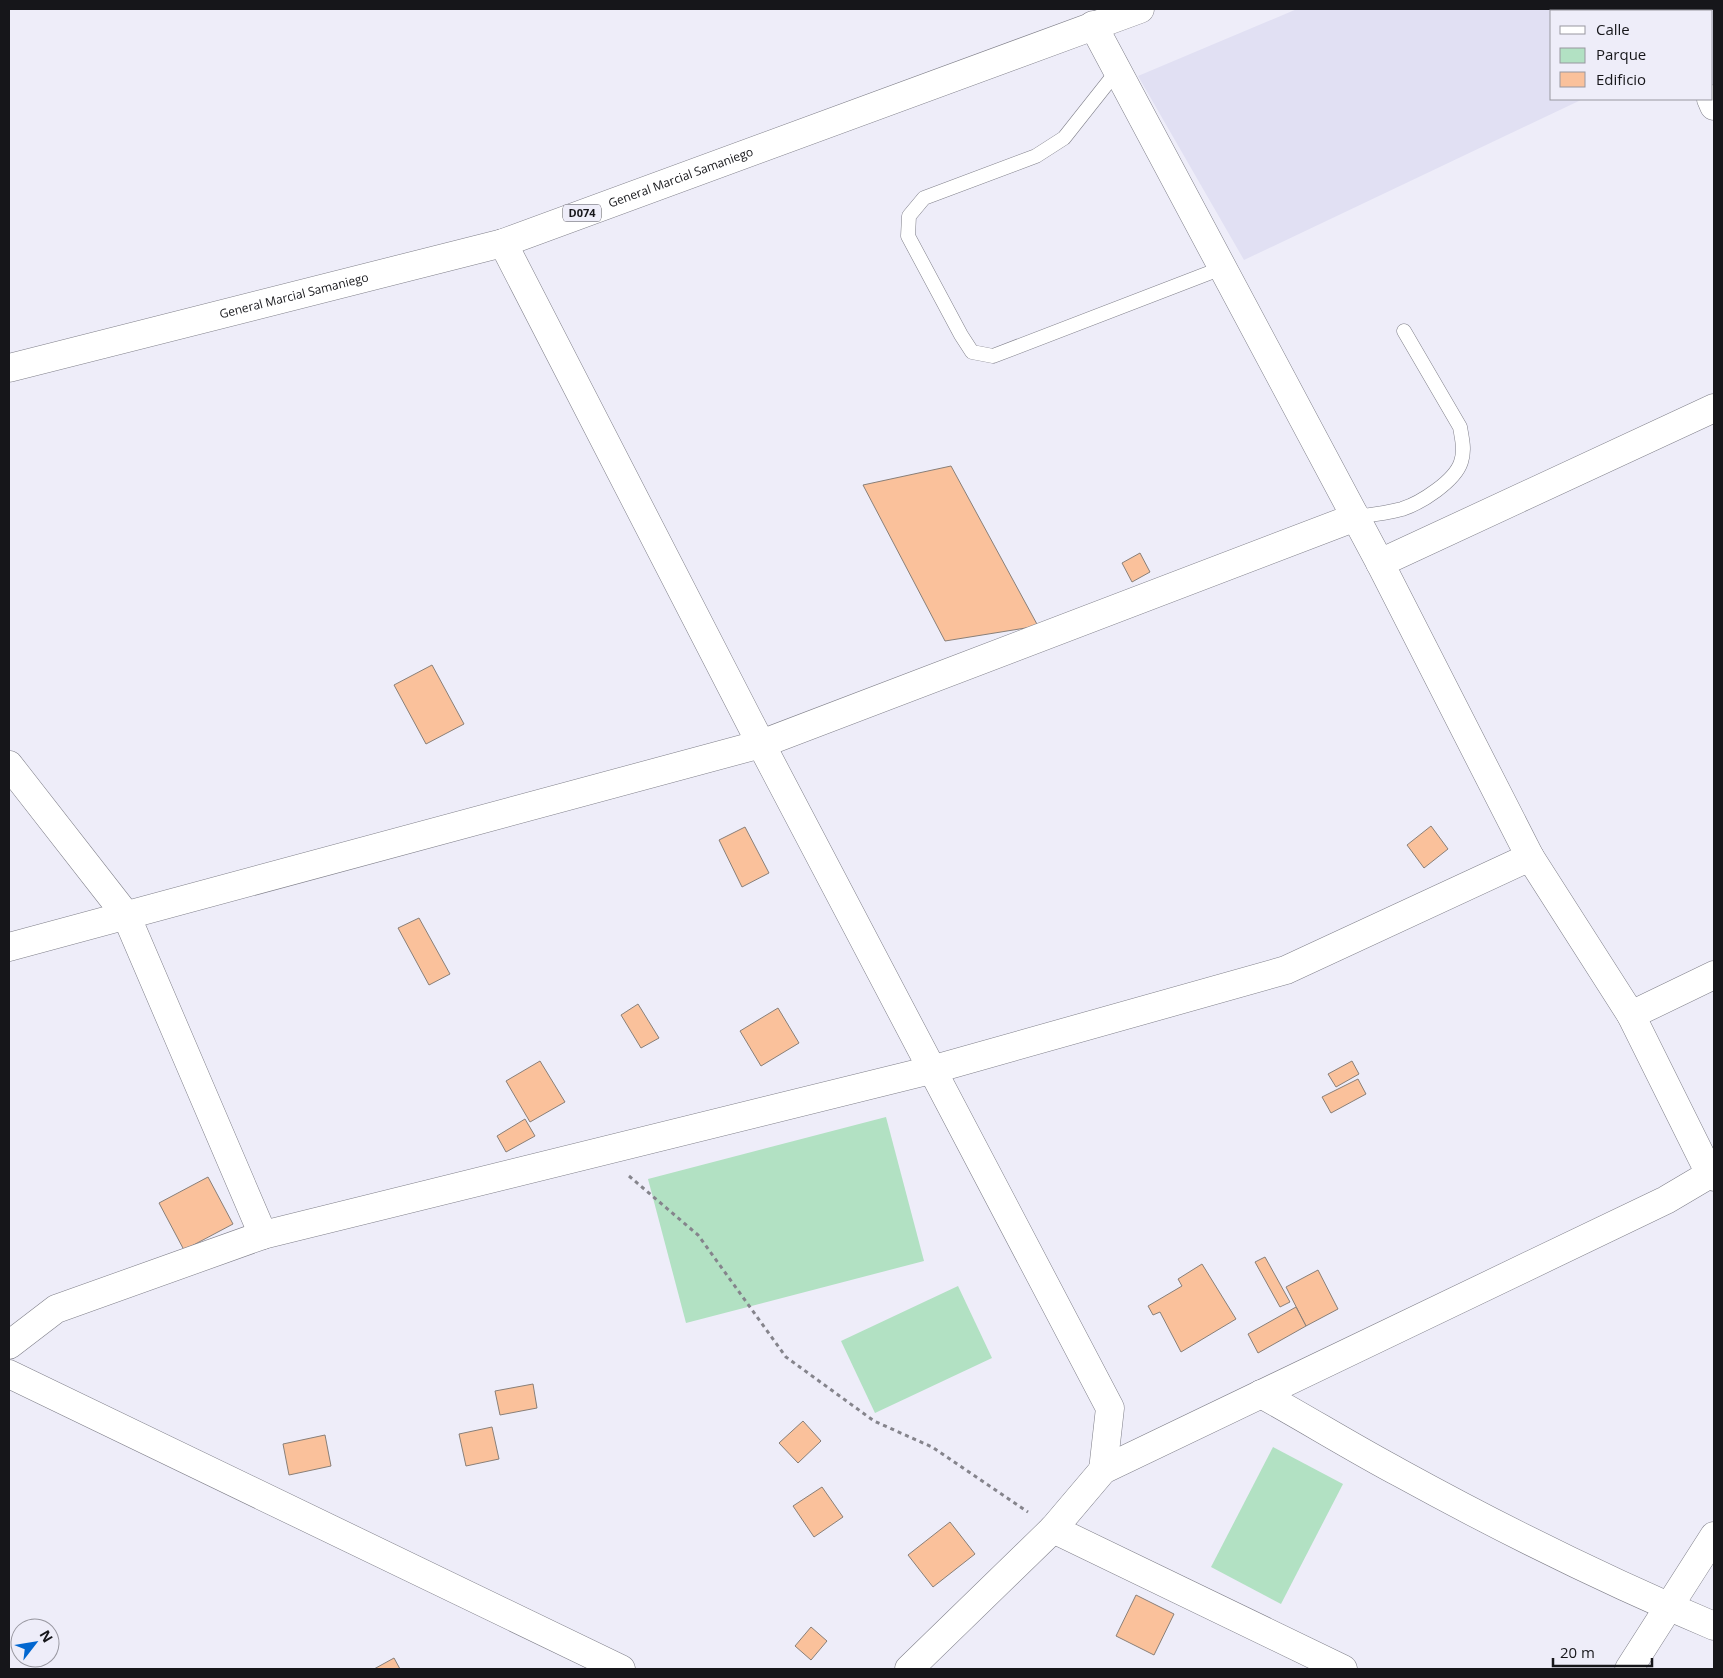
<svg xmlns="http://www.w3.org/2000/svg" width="1723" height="1678" font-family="'Open Sans',sans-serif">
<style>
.built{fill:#e1e0f3}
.green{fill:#b2e1c3}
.building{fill:#fac19b;stroke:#897f78}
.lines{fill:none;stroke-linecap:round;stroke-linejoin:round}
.lane-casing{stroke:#7f7f89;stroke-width:15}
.street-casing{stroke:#7f7f89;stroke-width:29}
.secondary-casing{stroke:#7f7f89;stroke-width:29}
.primary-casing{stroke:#7f7f89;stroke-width:29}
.path{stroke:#85848c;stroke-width:3;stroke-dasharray:4 4;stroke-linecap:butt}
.lane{stroke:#fff;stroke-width:14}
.street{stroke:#fff;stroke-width:28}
.secondary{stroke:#fff;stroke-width:28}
.primary{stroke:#fff;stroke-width:28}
.labels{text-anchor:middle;stroke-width:5;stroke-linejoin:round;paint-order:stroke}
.shield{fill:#eeedf9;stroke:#57565d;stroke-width:1}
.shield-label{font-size:11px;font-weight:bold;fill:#16161a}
.street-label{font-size:12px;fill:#16161a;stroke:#eeedf9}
</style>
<rect width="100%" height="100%" fill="#eeedf9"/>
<path class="built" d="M1297,9H1714V88L1712,84V11H1552V99H1583L1244,260L1138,76Z"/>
<g class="green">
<path d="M886,1117L924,1261L686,1323L648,1179Z"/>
<path d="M958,1286L992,1358L875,1413L841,1341Z"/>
<path d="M1273,1447L1343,1484L1281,1604L1211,1567Z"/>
</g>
<g class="building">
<path d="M951,466L1038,626L945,641L863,485Z"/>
<path d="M1140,553L1150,572L1132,582L1122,563Z"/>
<path d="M432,665L464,724L426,744L394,685Z"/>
<path d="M1431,826L1448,849L1424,868L1407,845Z"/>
<path d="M745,827L769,873L742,887L719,840Z"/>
<path d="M419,918L450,974L429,985L398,928Z"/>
<path d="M638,1004L659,1038L641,1048L621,1015Z"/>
<path d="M778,1008L799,1043L761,1066L740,1031Z"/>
<path d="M540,1061L565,1102L530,1122L506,1081Z"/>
<path d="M1352,1061L1359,1074L1336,1087L1328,1074Z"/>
<path d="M1358,1079L1366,1094L1331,1113L1322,1097Z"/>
<path d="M525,1119L535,1136L506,1152L497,1136Z"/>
<path d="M208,1177L233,1224L184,1250L159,1203Z"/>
<path d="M1265,1257L1290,1302L1280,1307L1255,1262Z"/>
<path d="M1202,1264L1236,1319L1181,1352L1160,1312L1153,1315L1148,1306L1182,1286L1178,1279Z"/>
<path d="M1318,1270L1338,1309L1306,1326L1286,1287Z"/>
<path d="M1296,1307L1306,1326L1258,1353L1248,1334Z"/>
<path d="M533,1384L537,1408L500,1415L495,1391Z"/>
<path d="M803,1421L821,1441L798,1463L779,1443Z"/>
<path d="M492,1427L499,1459L466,1466L459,1434Z"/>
<path d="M325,1435L331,1466L289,1475L283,1444Z"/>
<path d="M822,1487L843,1517L814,1537L793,1506Z"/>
<path d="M950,1522L975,1554L933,1587L908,1555Z"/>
<path d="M1136,1595L1174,1614L1154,1655L1116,1636Z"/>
<path d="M811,1627L827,1641L811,1660L795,1646Z"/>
<path d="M394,1658L400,1669H374Z"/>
</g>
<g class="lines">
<g class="lane-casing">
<g id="lane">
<path d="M1117,71L1064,138L1036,156L924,198L909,216L908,236L961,335L972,352L993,356L1222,268"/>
<path d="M1356,517C1371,515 1387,513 1402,509C1421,503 1455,481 1461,462C1465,450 1462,439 1460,427L1404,331"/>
</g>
</g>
<g class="street-casing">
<g id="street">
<path d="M1665,9L1666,11"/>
<path d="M1093,25L1380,563L1530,857"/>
<path d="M1711,99L1714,106"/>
<path d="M503,243L761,744L1110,1408L1103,1470"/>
<path d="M1380,563L1714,408"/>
<path d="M9,765L126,915L263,1235"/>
<path d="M9,947L761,744L1356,517"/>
<path d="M1631,1015L1714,975"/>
<path d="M9,1345L56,1309L263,1235L931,1070L1286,970L1530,857L1631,1015L1710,1174"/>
<path d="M1261,1394C1308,1420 1353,1448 1400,1473C1502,1529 1607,1581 1714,1626"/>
<path d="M1053,1529L1343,1669"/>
<path d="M909,1669L1053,1529L1103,1470L1666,1200L1710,1174L1714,1177"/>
<path d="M1629,1669L1714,1536"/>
</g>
</g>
<g class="secondary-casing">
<path id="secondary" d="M9,1374L621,1669"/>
</g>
<g class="primary-casing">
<g id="primary">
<path id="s1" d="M9,368L503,243L1140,9"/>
</g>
</g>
<path class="path" d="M629,1176L698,1235L786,1357L874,1421L932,1447L1028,1512"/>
<use href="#lane" class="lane"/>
<use href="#street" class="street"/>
<use href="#secondary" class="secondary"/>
<use href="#primary" class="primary"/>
</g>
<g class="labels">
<rect class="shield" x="563" y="204.5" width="38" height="17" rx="4"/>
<g class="shield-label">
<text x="582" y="217">D074</text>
</g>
<g class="street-label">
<text dy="4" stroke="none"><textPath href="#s1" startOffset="699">General Marcial Samaniego</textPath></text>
<text dy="4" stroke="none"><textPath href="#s1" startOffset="294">General Marcial Samaniego</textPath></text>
</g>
</g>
<rect width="1723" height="1678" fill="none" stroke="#16161a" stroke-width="20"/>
<rect x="1550" y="10" width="162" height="90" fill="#eeedf9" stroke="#9897a0"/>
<rect x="1560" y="26" width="25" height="8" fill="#ffffff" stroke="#9897a0"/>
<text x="1596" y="35" font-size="15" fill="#16161a">Calle</text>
<rect x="1560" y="48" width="25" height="15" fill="#b2e1c3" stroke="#9897a0"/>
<text x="1596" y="60" font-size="15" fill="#16161a">Parque</text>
<rect x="1560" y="72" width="25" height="15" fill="#fac19b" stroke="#9897a0"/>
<text x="1596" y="85" font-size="15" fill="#16161a">Edificio</text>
<g transform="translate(35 1643) rotate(59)"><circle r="24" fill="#eeedf9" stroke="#9897a0"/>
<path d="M0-4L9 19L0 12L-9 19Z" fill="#0267d0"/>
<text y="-8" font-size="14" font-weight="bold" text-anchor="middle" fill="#16161a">N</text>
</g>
<path d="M1553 1658v8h99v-8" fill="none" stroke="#16161a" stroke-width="2.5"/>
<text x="1560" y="1658" font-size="15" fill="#16161a" stroke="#eeedf9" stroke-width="4" paint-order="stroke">20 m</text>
</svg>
